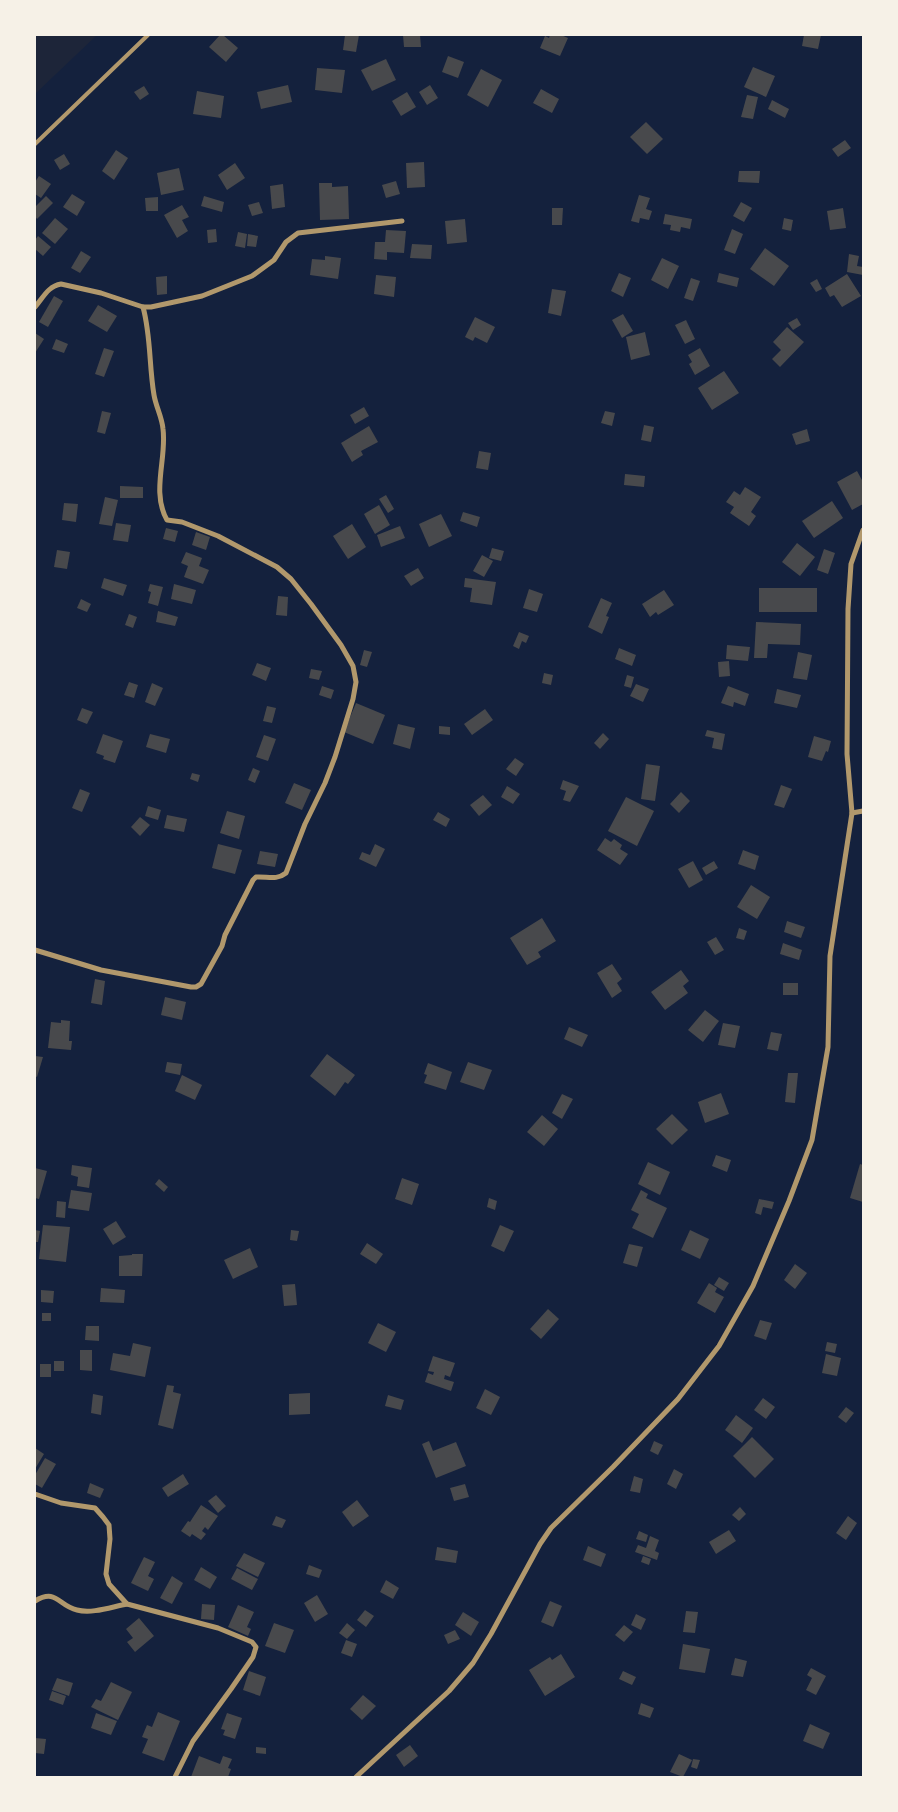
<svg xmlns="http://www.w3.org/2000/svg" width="898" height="1812" font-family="Inter,sans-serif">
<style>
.green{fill:#1d2539}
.building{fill:#48494c}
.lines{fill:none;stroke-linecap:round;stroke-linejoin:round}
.service{stroke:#b1986c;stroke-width:4}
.minor{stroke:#b1986c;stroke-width:5}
</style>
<rect width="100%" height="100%" fill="#14213d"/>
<path class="green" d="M35,35H97L35,94Z"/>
<g class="building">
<path d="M220,35H223L238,48L226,62L209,47Z"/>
<path d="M345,35H359L356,52L343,50Z"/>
<path d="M403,35H420L421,47H404Z"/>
<path d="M550,35H561L568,38L560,56L540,48L545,36L549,38Z"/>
<path d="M804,35H821L818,49L802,46Z"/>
<path d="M448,56L464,62L458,78L442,72Z"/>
<path d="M386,59L396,80L372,91L361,70Z"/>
<path d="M753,67L775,76L766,97L744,87Z"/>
<path d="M317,68L345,70L342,93L315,90Z"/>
<path d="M481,69L502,80L488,107L467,95Z"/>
<path d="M288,85L292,102L261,109L257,92Z"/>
<path d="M430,85L438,98L427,105L419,92Z"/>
<path d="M144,86L149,94L140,100L134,92Z"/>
<path d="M541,89L559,99L552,113L533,103Z"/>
<path d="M197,91L224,96L221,118L193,114Z"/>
<path d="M407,92L416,107L401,116L392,101Z"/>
<path d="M747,95L758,97L753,119L741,117Z"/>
<path d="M772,100L789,109L785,118L768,109Z"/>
<path d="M646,122L663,139L647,154L630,137Z"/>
<path d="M845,140L851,148L838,157L832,149Z"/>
<path d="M116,150L128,158L114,180L102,171Z"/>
<path d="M64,154L70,164L60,170L54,160Z"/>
<path d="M424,162L425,187L407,188L406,163Z"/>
<path d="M235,163L245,178L227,190L218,175Z"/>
<path d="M179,168L184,190L161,195L157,173Z"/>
<path d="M739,171H760L759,183L738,182Z"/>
<path d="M39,176L51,184L41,198L35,194V182Z"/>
<path d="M396,181L400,194L386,198L382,185Z"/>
<path d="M319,183H332V187L348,186L349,219L320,220Z"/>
<path d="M283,184L285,207L272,209L270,186Z"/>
<path d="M72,194L85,202L77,216L63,207Z"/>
<path d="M639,195L650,198L646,209L652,211L649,220L640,218L639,223L631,221Z"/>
<path d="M46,196L53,203L37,219L35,216V207Z"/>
<path d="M204,196L224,202L222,212L201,206Z"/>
<path d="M158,197V211H146L145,198Z"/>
<path d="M259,202L263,213L252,216L248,205Z"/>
<path d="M741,202L752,208L744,222L733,216Z"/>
<path d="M182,205L189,217L182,220L188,231L177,238L164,215Z"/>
<path d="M552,208H563L562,225H552Z"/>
<path d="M843,208L846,228L830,230L827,211Z"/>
<path d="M665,214L692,219L690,229L681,227L680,232L670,230L671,225L663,224Z"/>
<path d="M55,218L68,229L55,244L42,233Z"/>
<path d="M784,218L793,220L791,231L782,229Z"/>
<path d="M465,219L467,242L447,244L445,221Z"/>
<path d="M216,229L217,242L208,243L207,230Z"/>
<path d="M732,229L743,234L735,254L724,250Z"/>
<path d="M386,230L406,231L404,253L387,252V260L374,259L375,242H385Z"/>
<path d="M238,232L247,234L245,248L235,246Z"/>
<path d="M248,234L258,236L256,247L247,246Z"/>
<path d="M38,236L51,247L43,256L35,249V240Z"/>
<path d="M412,244L432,245L431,259L410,258Z"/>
<path d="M765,248L789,266L774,286L750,269Z"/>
<path d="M81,251L91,257L80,273L71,268Z"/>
<path d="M849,254L859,256L857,266L863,267V275L847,272Z"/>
<path d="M325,256L341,258L338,279L310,275L312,259L325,260Z"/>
<path d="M662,258L679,266L668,289L651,280Z"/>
<path d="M619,273L631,278L623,297L611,291Z"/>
<path d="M719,273L739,278L737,287L717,282Z"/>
<path d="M847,274L861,296L842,307L834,295L830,297L825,288Z"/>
<path d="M376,275L396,277L394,297L374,294Z"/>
<path d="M167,276V294L157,295L156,277Z"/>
<path d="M691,278L700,281L693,301L684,298Z"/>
<path d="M817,279L822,289L816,292L810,283Z"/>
<path d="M552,289L566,291L561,316L548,313Z"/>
<path d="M54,296L63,301L48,327L39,322Z"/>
<path d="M98,305L117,316L107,332L88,321Z"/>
<path d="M623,314L633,331L622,338L612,320Z"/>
<path d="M475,317L495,327L487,343L475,337L473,341L465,337Z"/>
<path d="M797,318L801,325L793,330L788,323Z"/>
<path d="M686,320L695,339L685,344L675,325Z"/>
<path d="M787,327L804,342L780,367L772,359L781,350L773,342Z"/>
<path d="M645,332L650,355L631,360L626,337Z"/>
<path d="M35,333L44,339L35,353Z"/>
<path d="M56,339L68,344L64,353L52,349Z"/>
<path d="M104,348L114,351L104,377L95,374Z"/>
<path d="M700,348L710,366L695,375L689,364L692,362L688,355Z"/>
<path d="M724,371L739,393L712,410L698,388Z"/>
<path d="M364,407L369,416L355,424L350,415Z"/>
<path d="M102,411L111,413L105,434L97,432Z"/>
<path d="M605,411L615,413L612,426L601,423Z"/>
<path d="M644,425L654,427L651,442L641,440Z"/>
<path d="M369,426L378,442L361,451L363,455L352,462L341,443Z"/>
<path d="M807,429L810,441L796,445L792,434Z"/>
<path d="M479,451L491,453L488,470L476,468Z"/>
<path d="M857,471L863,482V504L852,510L837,482Z"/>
<path d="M625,474L645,476L644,487L624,485Z"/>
<path d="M120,486L143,487V498H120Z"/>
<path d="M745,487L761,497L751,512L756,516L749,526L730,513L734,507L726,502L734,491L740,495Z"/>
<path d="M386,495L394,509L388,513L379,499Z"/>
<path d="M105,497L118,500L112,526L99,524Z"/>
<path d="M832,501L843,518L814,538L802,521Z"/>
<path d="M64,503L78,504L76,522L62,520Z"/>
<path d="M379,505L390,525L375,534L364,514Z"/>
<path d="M463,512L480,517L477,527L460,521Z"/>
<path d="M441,514L452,536L429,547L419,524Z"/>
<path d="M116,523L131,525L128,542L113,540Z"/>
<path d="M352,524L366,547L348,559L333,536Z"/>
<path d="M400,526L405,538L381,547L377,535Z"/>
<path d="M166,528L178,531L175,542L163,539Z"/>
<path d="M196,532L210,537L206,550L192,545Z"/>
<path d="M797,543L815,557L800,576L782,562Z"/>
<path d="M492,548L504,551L501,561L489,558Z"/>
<path d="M824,549L835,553L828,574L817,570Z"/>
<path d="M57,550L70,552L67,569L54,567Z"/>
<path d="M186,552L202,558L199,566L209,570L203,584L184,577L188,566L181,563Z"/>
<path d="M482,555L493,561L484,577L473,571Z"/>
<path d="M418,568L424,578L411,586L404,576Z"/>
<path d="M104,578L127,585L123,596L101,588Z"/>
<path d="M465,578L496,582L492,605L470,602L472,588L464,587Z"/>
<path d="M150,584L163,587L158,606L148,603L151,592L148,591Z"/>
<path d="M174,584L196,590L192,604L171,599Z"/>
<rect x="759" y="588" width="58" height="24"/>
<path d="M529,589L543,594L537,612L523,608Z"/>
<path d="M664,590L674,605L658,615L656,612L650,617L642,604Z"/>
<path d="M278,596L288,597L287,616L276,615Z"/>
<path d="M601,598L612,603L606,616L609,617L602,634L588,627Z"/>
<path d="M81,599L91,604L87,612L77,608Z"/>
<path d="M158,611L178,617L175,626L156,622Z"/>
<path d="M129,614L137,617L133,628L125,625Z"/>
<path d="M756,622L801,624L800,645L768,644L767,658H754Z"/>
<path d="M519,632L529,636L526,643L522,641L519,649L513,646Z"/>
<path d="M727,645L750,647L748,661L726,659Z"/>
<path d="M619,648L636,655L632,666L615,659Z"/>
<path d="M364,650L372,652L367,667L360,665Z"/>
<path d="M798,652L812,655L807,680L793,678Z"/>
<path d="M729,661L730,676L719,677L718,662Z"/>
<path d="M257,663L271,668L266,681L252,675Z"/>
<path d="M311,669L322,671L319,680L309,678Z"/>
<path d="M544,673L553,675L551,685L542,683Z"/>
<path d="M627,675L634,677L631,688L624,686Z"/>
<path d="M129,682L138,685L134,698L124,695Z"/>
<path d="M152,683L163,688L155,706L145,702Z"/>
<path d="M636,684L649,689L643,702L630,696Z"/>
<path d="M322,686L334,690L331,699L319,695Z"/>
<path d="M728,686L749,694L745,706L734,702L733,707L721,703Z"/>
<path d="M777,689L801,695L797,708L774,703Z"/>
<path d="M356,703L385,715L373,744L344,732Z"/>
<path d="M267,706L276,708L272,723L263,721Z"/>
<path d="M82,708L93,712L87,724L77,720Z"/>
<path d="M485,709L493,720L472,735L464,724Z"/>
<path d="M398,724L415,728L410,749L393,744Z"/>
<path d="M439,726L450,727V735L439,734Z"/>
<path d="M707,730L725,734L722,750L712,748L714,738L705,736Z"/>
<path d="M603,733L609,739L600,749L594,743Z"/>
<path d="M103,734L123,741L115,763L103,759L104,756L96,753Z"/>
<path d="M150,734L170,739L166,753L146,747Z"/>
<path d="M264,735L276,739L268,761L256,757Z"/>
<path d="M814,736L831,741L828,752L826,751L822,761L808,757Z"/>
<path d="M515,758L524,764L516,776L506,769Z"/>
<path d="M646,764L660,766L655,801L641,799Z"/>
<path d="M253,768L260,771L255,783L248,780Z"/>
<path d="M192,773L200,775L198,782L190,779Z"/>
<path d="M563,780L579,786L570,802L563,800L566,791L560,789Z"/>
<path d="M294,783L311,790L302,810L285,803Z"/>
<path d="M781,785L792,789L784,808L774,805Z"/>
<path d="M507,786L520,794L513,804L501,797Z"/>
<path d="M80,789L90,793L82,812L72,808Z"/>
<path d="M681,792L690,801L679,813L670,804Z"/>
<path d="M483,795L492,805L479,816L470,805Z"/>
<path d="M626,797L654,811L637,846L608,831Z"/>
<path d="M148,806L161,810L158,820L145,816Z"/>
<path d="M227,811L245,816L239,839L220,833Z"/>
<path d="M438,812L450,819L446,827L433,820Z"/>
<path d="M167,815L187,819L184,832L164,828Z"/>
<path d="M140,817L150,825L140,836L131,827Z"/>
<path d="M605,838L611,842L614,839L622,845L620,849L628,854L620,865L597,850Z"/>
<path d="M218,844L242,850L235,874L212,868Z"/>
<path d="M375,844L385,849L376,867L359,859L362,852L370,855Z"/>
<path d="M743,850L759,856L755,870L738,864Z"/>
<path d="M260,851L278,854L275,867L257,864Z"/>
<path d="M693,861L703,880L689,888L678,869Z"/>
<path d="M714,861L718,868L706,875L702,868Z"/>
<path d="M751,885L770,897L757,919L737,907Z"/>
<path d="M542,918L556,941L538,952L541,957L527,965L510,938Z"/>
<path d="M787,921L805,927L801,938L784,932Z"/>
<path d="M739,928L747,931L744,940L736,938Z"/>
<path d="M716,937L724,950L715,955L707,942Z"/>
<path d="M783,943L802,950L799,960L780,954Z"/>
<path d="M612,964L622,979L617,983L622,991L612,998L597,973Z"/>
<path d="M681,970L689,981L683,986L688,993L665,1010L651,992Z"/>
<path d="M95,979L105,981L102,1005L91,1003Z"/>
<rect x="783" y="983" width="15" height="12"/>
<path d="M165,997L186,1002L182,1020L161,1015Z"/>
<path d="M705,1010L719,1021L703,1042L688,1030Z"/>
<path d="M61,1020L70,1021L69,1041H72L71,1050L48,1048L51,1022L61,1023Z"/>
<path d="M723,1023L740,1026L735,1048L718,1045Z"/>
<path d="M569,1027L588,1035L582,1047L564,1039Z"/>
<path d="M771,1032L782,1034L778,1051L767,1049Z"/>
<path d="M327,1054L355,1075L348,1084L345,1082L335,1096L310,1076Z"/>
<path d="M35,1056L43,1057L37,1077L35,1076Z"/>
<path d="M167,1062L182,1064L180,1075L165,1072Z"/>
<path d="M468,1062L492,1070L484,1090L460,1082Z"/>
<path d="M428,1063L452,1072L446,1090L424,1083L427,1075L424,1074Z"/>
<path d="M788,1073H798L795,1103L785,1102Z"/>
<path d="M182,1075L202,1085L195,1100L175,1091Z"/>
<path d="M721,1093L729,1114L705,1123L698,1102Z"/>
<path d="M562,1094L573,1099L562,1119L552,1113Z"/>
<path d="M672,1114L688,1130L672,1145L656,1129Z"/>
<path d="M542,1115L558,1129L544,1146L527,1132Z"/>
<path d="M716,1155L731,1160L727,1172L712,1166Z"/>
<path d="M648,1162L670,1172L660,1195L638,1184Z"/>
<path d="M860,1164L863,1165V1202L850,1198Z"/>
<path d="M72,1165L92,1168L89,1188L77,1186L78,1177L71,1175Z"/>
<path d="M35,1168L47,1171L39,1199L35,1198Z"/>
<path d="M402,1178L419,1184L412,1205L395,1199Z"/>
<path d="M159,1179L168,1187L164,1192L155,1184Z"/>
<path d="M71,1190L92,1193L89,1211L68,1208Z"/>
<path d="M641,1190L648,1194L646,1198L667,1208L653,1238L632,1228L639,1214L631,1210Z"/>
<path d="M489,1198L497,1201L495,1210L487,1207Z"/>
<path d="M759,1199L774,1202L772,1209L763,1207L761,1215L755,1213Z"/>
<path d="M57,1201L66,1202L65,1218L56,1217Z"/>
<path d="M116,1221L126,1237L113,1245L103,1229Z"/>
<path d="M43,1225L70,1227L66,1262L39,1259Z"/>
<path d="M500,1225L514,1231L504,1252L491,1246Z"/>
<path d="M35,1230L40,1231L38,1242H35Z"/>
<path d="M291,1230L299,1231L297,1241L290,1240Z"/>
<path d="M690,1230L709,1239L700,1259L681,1250Z"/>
<path d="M367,1243L383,1254L376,1264L360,1254Z"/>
<path d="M629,1244L643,1247L637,1267L623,1263Z"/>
<path d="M250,1248L258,1267L233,1279L224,1260Z"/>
<path d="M132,1254H143L142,1276H119V1256L132,1255Z"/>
<path d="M795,1264L807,1273L795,1289L784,1280Z"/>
<path d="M719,1277L729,1283L724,1291L714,1285Z"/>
<path d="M709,1283L717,1288L715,1292L724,1297L715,1313L697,1303Z"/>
<path d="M295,1284L297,1305L284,1306L282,1285Z"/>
<path d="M101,1288L125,1290L124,1303L100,1302Z"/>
<path d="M41,1290L54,1291L53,1303L41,1302Z"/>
<path d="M548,1309L559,1319L541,1339L530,1329Z"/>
<rect x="42" y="1313" width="9" height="8"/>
<path d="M760,1320L772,1323L766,1340L754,1336Z"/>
<path d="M378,1323L396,1332L386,1352L368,1343Z"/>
<path d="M86,1326H99V1341L85,1340Z"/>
<path d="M827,1342L837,1344L835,1353L825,1351Z"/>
<path d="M133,1343L151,1347L145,1377L110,1370L113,1353L130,1356Z"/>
<path d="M80,1350H92V1371L80,1370Z"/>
<path d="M826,1354L841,1358L837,1376L822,1373Z"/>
<path d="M433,1356L455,1363L450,1377L445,1375L444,1379L454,1382L451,1391L425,1382L428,1373L433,1375L434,1372L428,1371Z"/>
<rect x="54" y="1361" width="10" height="10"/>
<rect x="40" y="1364" width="11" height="13"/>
<path d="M167,1385L174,1386L173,1392L181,1394L173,1429L158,1425Z"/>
<path d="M485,1389L500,1397L491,1415L476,1408Z"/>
<path d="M310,1393V1414L289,1415V1394Z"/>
<path d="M93,1394L103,1396L101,1415L91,1413Z"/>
<path d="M388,1395L404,1400L401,1410L385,1406Z"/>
<path d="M763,1398L775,1407L766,1419L754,1410Z"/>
<path d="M846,1407L854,1413L846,1423L838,1417Z"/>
<path d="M736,1415L753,1428L742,1443L725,1430Z"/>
<path d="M752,1437L774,1459L755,1478L733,1456Z"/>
<path d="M429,1441L433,1451L456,1442L466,1466L436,1478L422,1444Z"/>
<path d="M654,1441L663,1445L658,1455L650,1451Z"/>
<path d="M35,1448L44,1454L35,1469Z"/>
<path d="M45,1458L56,1464L42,1488L35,1484V1475Z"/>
<path d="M674,1469L683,1474L676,1489L667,1484Z"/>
<path d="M183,1474L189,1484L168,1497L162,1488Z"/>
<path d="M634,1476L643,1479L640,1493L630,1491Z"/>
<path d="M90,1483L104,1489L100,1498L87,1493Z"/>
<path d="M465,1484L469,1497L454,1501L450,1488Z"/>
<path d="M216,1495L226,1506L218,1513L208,1501Z"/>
<path d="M357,1500L369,1516L353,1527L342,1512Z"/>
<path d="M201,1505L218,1516L208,1530L205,1527L202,1531L206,1534L201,1540L192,1534L190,1537L181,1531L188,1521L190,1522Z"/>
<path d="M740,1507L746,1514L739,1521L732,1515Z"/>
<path d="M276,1516L286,1520L282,1528L272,1525Z"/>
<path d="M848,1516L857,1523L846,1540L836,1533Z"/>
<path d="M729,1530L736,1541L716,1554L709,1542Z"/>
<path d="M639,1531L648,1535L646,1542L636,1539Z"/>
<path d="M650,1536L659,1540L655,1551L659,1553L657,1560L635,1552L638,1545L646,1548Z"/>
<path d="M588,1546L606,1554L601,1567L583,1560Z"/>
<path d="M437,1547L458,1551L456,1563L435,1560Z"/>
<path d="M244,1553L265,1563L258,1577L236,1566Z"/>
<path d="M643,1556L651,1559L649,1565L641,1562Z"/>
<path d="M144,1557L155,1562L148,1576L154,1579L148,1591L131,1583Z"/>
<path d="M309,1565L322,1570L319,1578L306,1574Z"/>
<path d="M201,1567L217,1577L210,1589L194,1580Z"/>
<path d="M237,1568L258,1579L252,1590L231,1579Z"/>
<path d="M172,1576L183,1583L172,1604L160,1598Z"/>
<path d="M386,1580L399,1588L393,1599L380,1592Z"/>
<path d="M317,1595L328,1614L315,1622L304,1603Z"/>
<path d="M550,1601L562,1606L553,1627L541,1622Z"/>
<path d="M202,1604L215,1605L214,1620L201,1619Z"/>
<path d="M238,1605L254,1612L247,1627L251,1629L248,1636L228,1627Z"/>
<path d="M365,1610L374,1616L366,1627L357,1620Z"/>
<path d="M686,1611L698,1612L695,1633L683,1632Z"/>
<path d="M463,1612L479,1622L471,1636L455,1625Z"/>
<path d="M636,1614L646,1619L641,1630L631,1625Z"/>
<path d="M139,1618L154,1636L135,1652L127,1642L133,1638L126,1629Z"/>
<path d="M274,1623L294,1630L285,1653L265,1646Z"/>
<path d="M347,1623L355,1630L347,1639L339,1633Z"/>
<path d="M624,1625L633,1632L624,1642L615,1635Z"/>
<path d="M455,1630L460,1639L448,1644L444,1635Z"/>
<path d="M346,1640L357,1644L352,1657L341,1653Z"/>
<path d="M683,1644L710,1649L705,1673L679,1669Z"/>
<path d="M561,1654L575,1677L545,1696L529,1670L550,1657L552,1660Z"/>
<path d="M735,1658L747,1661L743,1677L731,1675Z"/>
<path d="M811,1668L826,1676L816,1695L806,1690L812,1678L807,1675Z"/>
<path d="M249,1671L266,1677L260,1696L243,1690Z"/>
<path d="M623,1671L636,1677L632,1685L619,1679Z"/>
<path d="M57,1678L73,1683L69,1696L52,1690Z"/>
<path d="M111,1682L132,1692L118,1720L91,1707L96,1699L101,1701Z"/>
<path d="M52,1691L66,1696L63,1705L49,1700Z"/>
<path d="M363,1695L376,1706L362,1720L350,1709Z"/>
<path d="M641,1703L654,1708L650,1718L638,1714Z"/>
<path d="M158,1712L180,1721L164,1761L142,1753L148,1739L142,1737L147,1725L152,1727Z"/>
<path d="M96,1713L117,1721L111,1735L91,1728Z"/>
<path d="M227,1713L242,1718L235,1739L223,1735L225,1730L221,1729Z"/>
<path d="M810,1724L830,1733L823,1749L803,1741Z"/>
<path d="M35,1738L46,1739L44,1754L35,1753Z"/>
<path d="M410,1745L418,1756L404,1767L396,1755Z"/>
<path d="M256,1747L266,1748V1754L256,1753Z"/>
<path d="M679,1754L692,1760L683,1777L670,1772Z"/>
<path d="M199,1756L220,1764L223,1756L232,1759L228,1768L231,1769L228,1777H191Z"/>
<path d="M693,1759L700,1760L697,1769L691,1767Z"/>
</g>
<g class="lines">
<path class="service" d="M35,144L148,35"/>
<g class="minor">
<path d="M35,307C43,298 48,286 61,284L101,293L143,307H151L202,296L252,276L274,260L286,242L298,233L402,221"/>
<path d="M852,813L863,811"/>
<path d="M35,950L101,970L191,987H196L201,984L222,946L225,935L253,880L256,877C267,876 276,881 286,873L305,824L325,783L335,757L353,699L356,682L353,666L341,645L311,604L291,579L277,567L218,536L182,522L167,520C151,492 167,458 163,429C162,417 156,407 154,395C149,366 151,336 143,307"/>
<path d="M35,1494L61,1503L95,1508L103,1517L109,1525L110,1539L106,1574L109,1584L127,1604L218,1628L252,1642L256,1647L253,1657L231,1689L193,1741L175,1777"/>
<path d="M35,1601C57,1588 58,1606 77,1610C92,1614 111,1607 127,1604"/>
<path d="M356,1777L449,1691L473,1663L491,1634L540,1544L551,1528L613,1467L678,1399L719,1346L753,1286L789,1201L812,1140L828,1047L830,956L852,813L847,754L848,609L851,564L863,530"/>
</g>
</g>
<rect width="898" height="1812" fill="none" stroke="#f6f1e7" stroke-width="72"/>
</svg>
